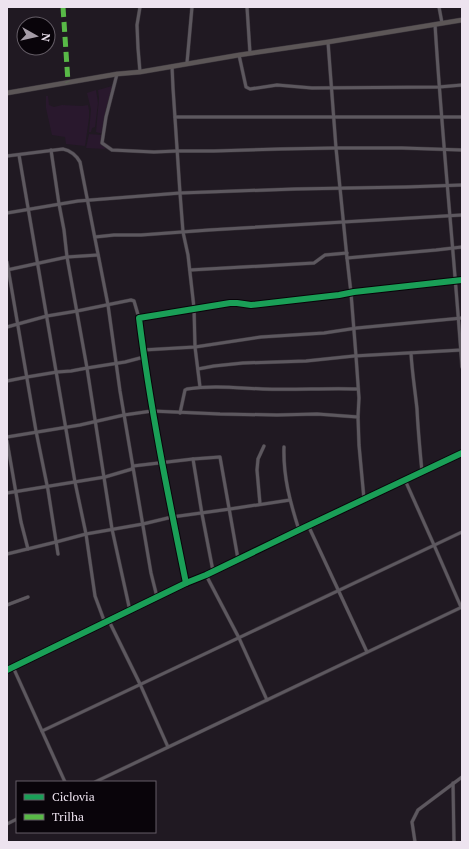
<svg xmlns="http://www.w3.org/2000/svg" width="469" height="849" font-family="'PT Serif',serif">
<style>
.built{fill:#29182d}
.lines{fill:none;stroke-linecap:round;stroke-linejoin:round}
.street-casing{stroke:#3b353c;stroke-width:4}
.primary-casing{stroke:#3b353c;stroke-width:5.5}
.street{stroke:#5d585f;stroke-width:3}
.primary{stroke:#5c5657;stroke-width:4.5}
.quiet{stroke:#58b947;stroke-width:5;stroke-dasharray:10 5;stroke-linecap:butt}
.cycleway-casing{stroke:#09040a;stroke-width:8}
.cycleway{stroke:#1a9f57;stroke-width:6}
</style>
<rect width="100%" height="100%" fill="#201922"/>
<g class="built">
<path d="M112,86L105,114L103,134L96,132L99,98L98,90Z"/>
<path d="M96,90L98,103L95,127L92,128L91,132H89L91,109L87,93Z"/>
<path d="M46,96H48L49,105L54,107L62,105L82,106L88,105L89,110V118L85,146L66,144L65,137L52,135L46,108Z"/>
<path d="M89,134L102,135L101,144L102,146L106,147L105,149L86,148Z"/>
</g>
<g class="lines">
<g class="street-casing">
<g id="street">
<path d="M247,7L250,53"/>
<path d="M439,7L442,23"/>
<path d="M435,24C442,138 454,252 462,367"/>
<path d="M328,42L336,148L347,258L351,293L356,356L359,398L358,417L359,445L364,499"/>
<path d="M239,55L246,87L250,89L277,85L312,88L439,87L462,85"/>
<path d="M187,63L192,7"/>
<path d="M172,66L173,88L180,193L183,232L188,255L194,308L195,347L200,387"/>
<path d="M140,72L138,48L137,25L140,7"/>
<path d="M117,74L106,117L102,143L112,150L154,152L177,151H214L280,149L336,148H402L462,150"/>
<path d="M175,117H462"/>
<path d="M51,150L59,204L64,230L67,257L87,368L112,529L130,611"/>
<path d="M19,155L75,482L86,534L95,596L105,623"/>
<path d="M7,156L63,149C70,150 77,156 80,162L108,305L120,391L151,573L157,597"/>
<path d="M7,213L78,201L180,193L295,189L406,187L462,185"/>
<path d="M95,237L114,235H141L209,230L462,215"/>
<path d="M347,258L436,250L462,247"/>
<path d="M7,262L36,431L48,490L58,554"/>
<path d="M7,270L67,257L98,255"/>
<path d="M190,270L314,263L325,255L347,253"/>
<path d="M7,327L47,316L77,311L131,300L134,301L139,318"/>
<path d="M143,350L195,347L261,337L324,333L357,328L462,318"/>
<path d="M411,353C412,372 415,390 417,409C418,430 420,451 422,472"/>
<path d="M198,369L214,366L243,363L306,361L354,356L461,350"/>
<path d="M7,381L27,377L57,372L71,371L87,368L125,362L144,357"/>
<path d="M180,413L185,390L187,389C212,385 238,388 263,389C295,390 327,388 358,389"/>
<path d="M7,437L80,425L124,415L152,411L220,414L277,415L317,414L358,417"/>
<path d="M7,441L21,522L28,549"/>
<path d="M284,447C283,476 290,502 299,530"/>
<path d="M193,459L202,514L213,571"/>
<path d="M405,480L434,545L461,607"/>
<path d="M7,493L105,477L132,469L133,466L193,459L220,457L238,559"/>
<path d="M260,504L257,470L258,459L264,446"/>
<path d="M308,525L367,652"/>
<path d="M7,554L56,542L86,534L143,524L172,517L230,509L290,500"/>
<path d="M206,575L239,638L267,700"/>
<path d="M186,583C168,495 150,407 139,318L230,303H237L251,305L339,295L354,292L462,280"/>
<path d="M7,605L28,597"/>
<path d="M109,621L140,684L168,747"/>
<path d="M13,667L65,782"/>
<path d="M7,670L186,583L206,575L299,530L462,453"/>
<path d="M42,731L462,532"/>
<path d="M95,782L462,607"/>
<path d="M453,783L454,842"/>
<path d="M7,824L17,819"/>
<path d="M415,842L412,822L418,810L462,777"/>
</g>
</g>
<g class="primary-casing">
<path id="primary" d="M7,93L117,74L140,72L239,55L328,42L462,20"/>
</g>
<use href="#street" class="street"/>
<use href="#primary" class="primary"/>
<path class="quiet" d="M63,7L68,82"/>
<g class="cycleway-casing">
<g id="cycleway">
<path d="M186,583C168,495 150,407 139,318L230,303H237L251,305L339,295L354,292L462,280"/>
<path d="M7,670L186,583L206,575L299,530L462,453"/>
</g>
</g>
<use href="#cycleway" class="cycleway"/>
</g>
<rect width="469" height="849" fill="none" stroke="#ede3ef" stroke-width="16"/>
<rect x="16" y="781" width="140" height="52" fill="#09040a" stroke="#645d66"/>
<rect x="24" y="794" width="20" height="6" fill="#1a9f57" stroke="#645d66"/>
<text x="52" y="801" font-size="12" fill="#ede3ef">Ciclovia</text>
<rect x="24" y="814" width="20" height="6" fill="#58b947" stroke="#645d66"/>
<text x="52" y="821" font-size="12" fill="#ede3ef">Trilha</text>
<g transform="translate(36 36) rotate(98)"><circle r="19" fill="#09040a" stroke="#645d66"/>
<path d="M0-3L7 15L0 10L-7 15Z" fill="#a59ca7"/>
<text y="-6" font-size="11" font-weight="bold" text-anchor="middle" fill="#ede3ef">N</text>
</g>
</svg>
